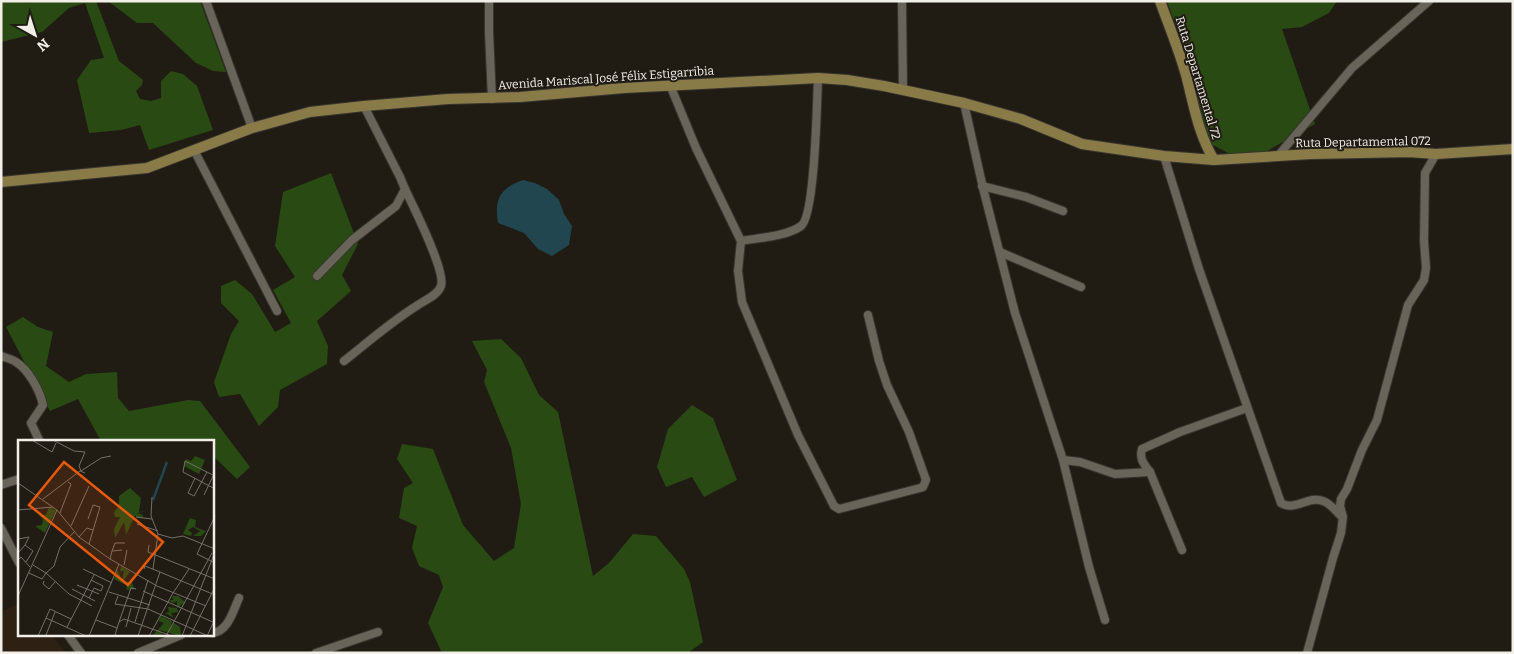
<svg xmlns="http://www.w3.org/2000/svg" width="1514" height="654" font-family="Bitter,serif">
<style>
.industrial{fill:#2e2114}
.forest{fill:#294a13}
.water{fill:#214650}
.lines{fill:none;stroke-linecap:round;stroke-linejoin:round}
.minor-casing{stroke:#383530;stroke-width:10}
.major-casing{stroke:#383530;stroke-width:12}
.minor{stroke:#696459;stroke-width:8}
.major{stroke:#897b48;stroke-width:10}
.labels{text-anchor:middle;stroke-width:4;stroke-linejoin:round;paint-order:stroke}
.street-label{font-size:12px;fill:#f2efe9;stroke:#201c13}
.inset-river{fill:none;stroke:#214650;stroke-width:2.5}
.inset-road{fill:none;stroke:#747069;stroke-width:1}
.view{fill:#e8590c;fill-opacity:0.15;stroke:#e8590c;stroke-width:2.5}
.inset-edge{fill:none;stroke:#f2efe9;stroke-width:2.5}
</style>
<rect width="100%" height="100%" fill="#201c13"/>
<path class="industrial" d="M19,603V635H52L66,653H1V612Z"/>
<g class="forest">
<path d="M1,1H96L119,61L143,80L142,85L136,91L140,99L151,101L161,98V81L171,71L183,74L197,86L213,130L149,150L140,125L121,130L89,133L77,80L91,60L104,58L85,3L69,8L42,32L1,42Z"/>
<path d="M108,1H200L226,72L213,71L196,63L153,23H137Z"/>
<path d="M1167,1H1337L1329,13L1302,27L1282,29L1315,124L1260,155L1230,154L1209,143L1200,116L1182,44Z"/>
<path d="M331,173L358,244L342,275L351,291L317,321L328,346L327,364L280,390L278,407L259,426L240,394L219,397L214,382L231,334L239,321L221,303V286L235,280L252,294L275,332L291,323L273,290L295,277L275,246L283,192Z"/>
<path d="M23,317L38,327L53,332L46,366L69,382L86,374L117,372L118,398L129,411L188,400L200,401L250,467L237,479L213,456L212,442L101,441L78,399L50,411L6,327Z"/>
<path d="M501,339L521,358L539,395L558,412L593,576L609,563L633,534L656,536L684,569L690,582L703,642L688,653H442L428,623L443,587L439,575L419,566L412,548L417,526L399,518L404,488L413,483L397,459L402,444L433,449L463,525L494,561L514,548L521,504L511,448L484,382L487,370L472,341Z"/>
<path d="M692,405L713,418L737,480L704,497L692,477L666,487L657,467L668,429Z"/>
</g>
<path class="water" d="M523,180L535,183L547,189L559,200L564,214L572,226L569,245L552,256L538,249L524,233L498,223C494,199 500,188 523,180Z"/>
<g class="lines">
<g class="minor-casing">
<g id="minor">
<path d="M206,1L252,128"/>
<path d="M489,1V32L492,99"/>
<path d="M902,1L903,90"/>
<path d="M670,85L696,148L741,241L738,271L742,302L798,435L834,506L839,509L920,488L923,487L926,480L909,432L887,385L879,361L868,315"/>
<path d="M964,103L983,188L1015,313L1063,460L1089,567L1105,620"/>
<path d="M194,150L277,311"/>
<path d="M1164,156L1199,269L1281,503C1295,512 1308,495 1323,501C1330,503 1336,511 1341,516"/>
<path d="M1277,157L1352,68L1429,1"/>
<path d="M982,186L1026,197L1063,211"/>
<path d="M741,241C758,238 788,236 801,226C815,216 817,100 818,78"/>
<path d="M1000,252L1081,287"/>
<path d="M317,276L352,240L396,206L405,189L400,177L364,106"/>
<path d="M1,356C6,358 12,359 16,362C29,370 40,391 43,405L31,423L40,442"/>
<path d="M344,361C368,342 392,321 418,305C425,300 438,295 441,286C446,271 413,206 405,189"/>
<path d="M1063,460L1080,462L1115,474L1150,472"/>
<path d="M1,485L19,479"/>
<path d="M1,528L19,563"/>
<path d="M1182,550L1150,472C1144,464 1139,459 1142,449L1180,432L1247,408"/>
<path d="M212,633C228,632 233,611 239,598"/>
<path d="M68,635L81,653"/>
<path d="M138,653L181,635"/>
<path d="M316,653L378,632"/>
<path d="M1307,653L1333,558L1341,533L1343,517L1340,506L1341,499L1347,489L1362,450L1377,420L1408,305L1424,280L1426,268L1424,241L1425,173L1436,154"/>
</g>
</g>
<g class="major-casing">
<g id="major">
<path d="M1160,1C1169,26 1179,50 1186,75C1194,106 1198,133 1214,160"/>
<path d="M1,182L147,168L252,128L310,112L364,106L448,99L520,97L624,88L818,78L847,80L884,86L964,103L1021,119L1082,144L1164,156L1214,160L1311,154L1409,152L1436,154L1513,149"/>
</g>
</g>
<use href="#minor" class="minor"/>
<use href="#major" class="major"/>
</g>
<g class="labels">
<g class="street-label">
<text transform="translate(606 78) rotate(-4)" y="4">Avenida Mariscal José Félix Estigarribia</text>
<text transform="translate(1198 78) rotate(73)" y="4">Ruta Departamental 72</text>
<text transform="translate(1363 142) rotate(-1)" y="4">Ruta Departamental 072</text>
</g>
</g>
<g transform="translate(18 440)">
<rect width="196" height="196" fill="#201c13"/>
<path d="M177,16L187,20L181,34L166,26L168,19L173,21ZM112,48L123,58L121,72L129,71L119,73L125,75L124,78L117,76L108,95L106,82L97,98L96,89L102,77H97L96,72L101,66V56ZM31,67L38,70L27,93L17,86L24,85L25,79L21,75H28ZM172,78L178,80L177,87L188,91L183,96H175L182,91L175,87L170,90L174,93L173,96L165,94ZM103,126L112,132L105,141L114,143L117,149L109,150L108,145L96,139L99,129L104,140L106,131H102ZM154,156H160L167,162L159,168L160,172L153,173L156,178L147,173L151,172L150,167L159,168V161L155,163L151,160H155ZM143,176L154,181L152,189L156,183L162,187L163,196L141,190L145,196H134L146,183L141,181L137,188Z" fill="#294a13"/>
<path class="inset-river" d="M135,60L149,22"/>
<path class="inset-road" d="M14,0L34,12L38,3M35,0L56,11L67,12L61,26L63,31L83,18L93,16M197,36L167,21L165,32L197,49M177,38L170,53L176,56L189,32M0,43L39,70L61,97L92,119L139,146L188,166M186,55L195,36M134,57L133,76L140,94L135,129M25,59L62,31L67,33M0,70L35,67M42,73L53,44L50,42M197,76L179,114L197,123M118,77L134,79M70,79L75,65L82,67L71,104M119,84L140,91M53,86L71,46M140,94L154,98L165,96L197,109M61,97L69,88L75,90M0,99L11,97L7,105M131,105L130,112L197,139M94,111L97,103H107M0,113L7,105L15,111L8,122M92,119L94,111L104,110M0,120L3,117L12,127M15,125L28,133L36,126L42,107L56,92M106,125L109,110M65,129L94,143M126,129L127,126L142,132L197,155M11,133L24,139L28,133L51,154L74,166M26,141L25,144L31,149L37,142M59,145L81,154M54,149L77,161M125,151L197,183M91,152L132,165M155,153L171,129M0,156L39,70M100,156L97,164L130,169L190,196M71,158L76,148L83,151L85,146L73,140M28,178L32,169L53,179M78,180L99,188M101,182L113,148L118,149M117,182L130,140M49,187L76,135M108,187L113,168M28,195L37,172M97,195L101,182L106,179L154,196M20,196L28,178L68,196M71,196L101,124M94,196H118M120,196L142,132M131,196L155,153M148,196L194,113M164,196L197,112M172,196L197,147M189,196L197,179"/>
<path class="view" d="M46,22L145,102L110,145L11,65Z"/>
<rect width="196" height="196" class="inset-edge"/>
</g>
<rect width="1514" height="654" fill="none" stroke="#f2efe9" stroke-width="5"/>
<g transform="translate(35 35) rotate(141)" stroke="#201c13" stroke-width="4" paint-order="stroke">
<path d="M0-4L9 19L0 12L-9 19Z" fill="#f2efe9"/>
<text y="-8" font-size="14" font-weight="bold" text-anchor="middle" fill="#f2efe9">N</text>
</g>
</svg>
